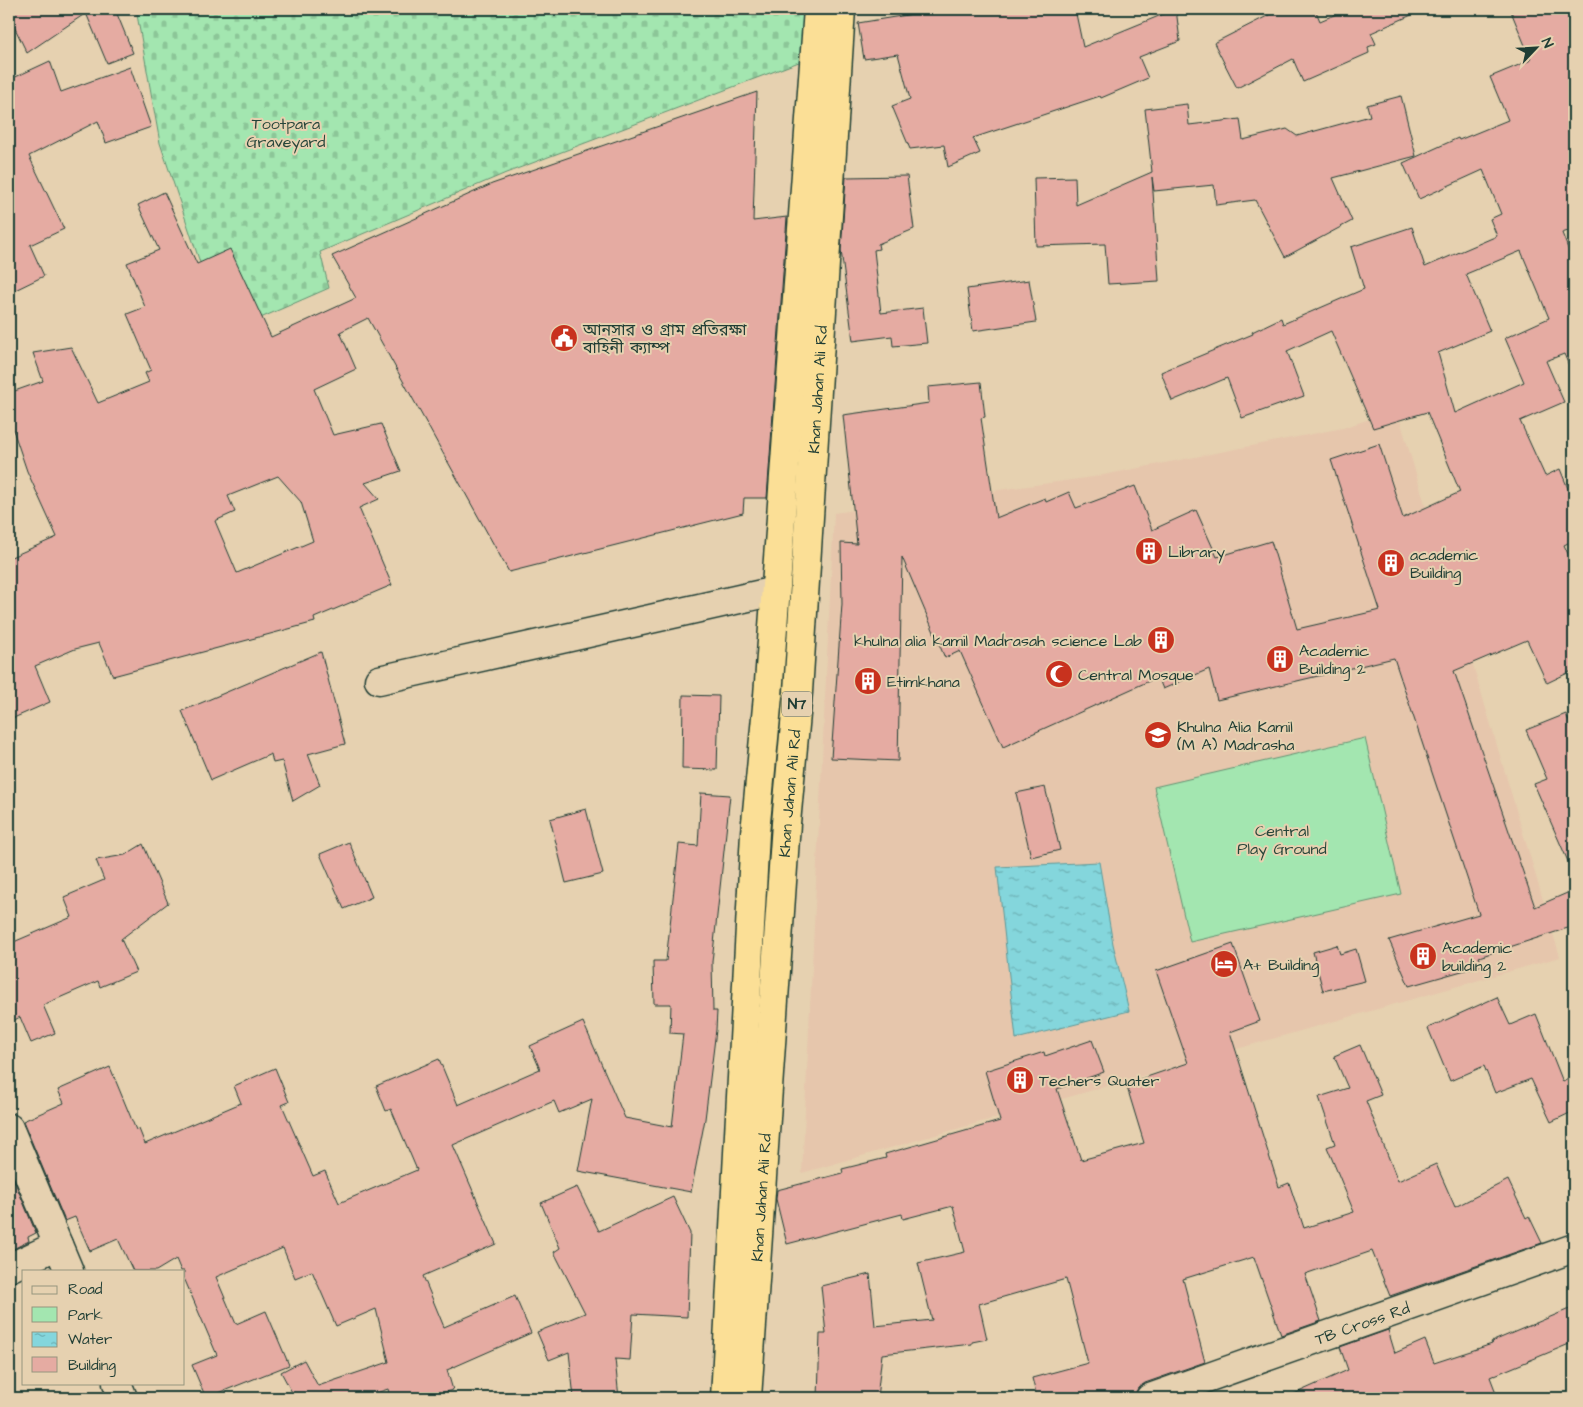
<svg xmlns="http://www.w3.org/2000/svg" width="1583" height="1407" font-family="'Architects Daughter','Noto Sans Bengali',sans-serif">
<style>
.built{fill:#e6c6ac}
.green{fill:#a3e6b0;stroke:#619272}
.cemetery{fill:url(#cemetery-stones);stroke:#619272}
.water{fill:url(#water-ripples);stroke:#5c9999}
.building{fill:#e5aba2;stroke:#1f3d34;fill-rule:evenodd}
.lines{fill:none;stroke-linecap:round;stroke-linejoin:round}
.minor-casing{stroke:#1f3d34;stroke-width:31}
.trunk-casing{stroke:#1f3d34;stroke-width:31}
.minor{stroke:#e6d1b0;stroke-width:28}
.trunk{stroke:#fbdf96;stroke-width:28}
.labels{text-anchor:middle;stroke-width:4;stroke-linejoin:round;paint-order:stroke}
.shield{fill:#e6d1b0;stroke:#5b6959;stroke-width:1}
.shield-label{font-size:15px;font-weight:bold;fill:#1f3d34}
.park-label{font-size:16px;fill:#26453a;stroke:#e6d1b0}
.poi-label{font-size:16px;fill:#1f3d34;stroke:#e6d1b0;text-anchor:start}
.street-label{font-size:16px;fill:#1f3d34;stroke:#e6d1b0}
</style>
<defs>
<pattern id="cemetery-stones" width="16" height="16" patternUnits="userSpaceOnUse" patternTransform="scale(1.25)"><rect width="16" height="16" fill="#a3e6b0"/><path d="M2 7V4a2 2 0 0 1 4 0v3zM10 15v-3a2 2 0 0 1 4 0v3z" fill="#8cc698"/></pattern>
<pattern id="water-ripples" width="26" height="14" patternUnits="userSpaceOnUse" patternTransform="scale(1.25)"><rect width="26" height="14" fill="#84d6dc"/><path d="M2 4q2-2 4 0t4 0M15 11q2-2 4 0t4 0" fill="none" stroke="#6bafb3"/></pattern>
</defs>
<rect width="100%" height="100%" fill="#e6d1b0"/>
<filter id="ink" filterUnits="userSpaceOnUse"><feTurbulence type="fractalNoise" baseFrequency=".02" numOctaves="2"/><feDisplacementMap in="SourceGraphic" scale="10" xChannelSelector="R" yChannelSelector="G"/><feConvolveMatrix kernelMatrix="1 2 1 2 8 2 1 2 1" color-interpolation-filters="sRGB"/></filter>
<g filter="url(#ink)">
<path class="built" d="M1397,410L1560,957L802,1173L834,513L1093,477L1343,428Z"/>
<path class="green" d="M1365,738L1401,894L1190,942L1154,787Z"/>
<path class="cemetery" d="M136,9H814L820,54L506,173L320,252L329,288L224,334L160,143Z"/>
<path class="water" d="M1099,862L1113,944L1129,1011L1016,1039L997,867Z"/>
<g class="building">
<path d="M9,9H115L133,53L107,63L86,13L27,53L9,16Z"/>
<path d="M944,9H1075L1083,47L1176,9L1180,41L1139,57L1148,78L1101,98L1100,96L973,138L980,153L948,167L944,145L910,149L892,106L910,99L898,54L864,59L858,23Z"/>
<path d="M1281,9H1315L1320,21L1348,9H1425L1371,33L1376,44L1368,47L1369,53L1303,82L1293,59L1237,88L1214,43Z"/>
<path d="M1510,9H1574V229L1562,233L1574,264V377L1564,354L1546,361L1564,402L1520,421L1545,476L1560,469L1574,503V540L1564,545L1574,567V670L1547,683L1527,640L1454,671L1535,907L1574,890V926L1479,957L1483,965L1409,986L1389,940L1479,914L1394,658L1217,700L1209,669L1163,689L1158,677L1003,747L960,651L945,658L902,557L898,761L831,758L842,604L841,543L857,544L843,415L929,403L928,387L981,382L985,417L981,418L996,518L1045,498L1046,502L1069,492L1076,508L1135,486L1152,530L1196,510L1217,557L1271,541L1297,629L1380,610L1331,460L1379,444L1403,518L1460,492L1427,412L1373,428L1331,331L1287,351L1304,396L1242,418L1227,378L1172,401L1161,372L1253,334L1252,332L1281,318L1283,324L1364,289L1351,247L1412,227L1425,267L1497,236L1490,219L1501,214L1483,170L1419,199L1403,163L1458,138L1459,140L1508,120L1490,77L1531,60ZM1521,251L1549,318L1505,338L1524,382L1455,413L1438,353L1490,331L1466,274Z"/>
<path d="M50,61L61,92L130,67L151,127L106,143L98,121L29,156L64,229L30,245L44,276L9,293V80Z"/>
<path d="M757,92L753,221L787,217L767,498H744L743,513L509,572L368,318L340,332L356,369L314,389L333,435L381,424L401,471L365,483L379,499L359,508L392,585L314,618L315,622L113,676L99,643L75,649L35,666L50,702L9,720V558L57,537L27,471L9,418V393L43,381L33,353L71,347L98,403L149,382L145,373L151,370L127,314L145,307L127,263L159,250L138,205L164,192L197,264L230,249L271,337L356,298L332,256L492,184ZM278,476L301,502L313,541L237,573L215,521L235,512L228,496Z"/>
<path d="M1401,96L1416,156L1333,178L1352,221L1285,257L1255,200L1216,205L1214,185L1154,191L1152,177L1159,281L1108,284L1105,244L1036,246L1034,178L1075,177L1076,205L1152,172L1145,109L1187,104L1189,125L1240,119L1243,140L1287,129L1297,136L1370,116L1367,105Z"/>
<path d="M907,176L914,229L878,244L879,249L874,250L881,313L923,308L927,343L893,346L892,336L853,341L841,250L846,177Z"/>
<path d="M1029,280L1036,322L973,331L967,289Z"/>
<path d="M321,652L345,744L308,754L320,785L293,801L282,761L273,763L271,754L211,780L182,711Z"/>
<path d="M683,695L719,696L717,770L682,769Z"/>
<path d="M1566,714L1574,734V875L1534,784L1547,779L1526,730Z"/>
<path d="M1045,787L1060,850L1031,857L1016,793Z"/>
<path d="M701,793L730,795L712,962L713,1011H717L716,1030L705,1119L691,1192L578,1171L592,1099L559,1113L554,1101L453,1145L496,1244L423,1276L444,1327L515,1296L531,1333L447,1370L453,1390L421,1398H390L388,1389L362,1398H295L281,1372L304,1360L318,1386L389,1362L376,1309L336,1326L312,1271L295,1278L283,1248L216,1277L236,1324L266,1311L289,1365L206,1398L192,1365L217,1355L184,1278V1271H181L176,1259L156,1271H133L118,1239L90,1251L75,1217L65,1221L23,1121L64,1103L58,1090L110,1067L136,1130L139,1129L145,1144L241,1103L234,1086L275,1068L289,1102L282,1105L313,1176L325,1171L339,1203L417,1170L391,1109L386,1111L376,1086L439,1059L458,1105L540,1069L530,1046L583,1022L625,1118L672,1127L683,1034L670,1033L671,1004H654L653,961H666L679,844L698,846Z"/>
<path d="M586,809L603,874L566,883L550,819Z"/>
<path d="M349,842L372,897L344,909L320,854Z"/>
<path d="M143,844L168,903L121,939L136,972L100,987L98,981L43,1005L55,1033L31,1043L20,1017L9,1023V944L72,917L64,897L104,880L96,860L125,855Z"/>
<path d="M1233,944L1260,1021L1230,1032L1279,1187L1289,1183L1304,1228L1354,1212L1327,1147L1335,1144L1319,1097L1348,1088L1334,1056L1360,1045L1381,1095L1366,1101L1398,1181L1436,1164L1455,1207L1508,1180L1526,1218L1529,1216L1542,1243L1390,1296L1372,1251L1305,1274L1321,1321L1281,1335L1254,1257L1183,1279L1205,1362L1145,1383L1138,1388L1135,1394L1120,1398H1037L1032,1378L1088,1363L1066,1279L979,1304L987,1339L972,1342V1344L882,1354L877,1398H818L820,1334H826L821,1286L870,1274L875,1326L932,1320L918,1263L965,1252L953,1206L903,1219L902,1214L787,1244L776,1199L777,1190L843,1173L842,1169L886,1158L885,1154L1000,1121L985,1071L1044,1052L1045,1056L1092,1040L1104,1072L1057,1089L1081,1160L1144,1143L1126,1084L1188,1063L1156,971Z"/>
<path d="M1337,945L1340,954L1356,949L1365,981L1323,991L1313,952Z"/>
<path d="M1497,997L1510,1025L1536,1014L1563,1082L1574,1076V1111L1551,1122L1531,1079L1495,1093L1484,1066L1450,1081L1428,1028Z"/>
<path d="M9,1168L36,1233L28,1237L29,1241L9,1251Z"/>
<path d="M577,1187L599,1231L673,1197L690,1233L687,1317L633,1314L630,1360L615,1359L619,1398H574L569,1352L549,1360L537,1332L585,1313L554,1252L560,1248L541,1203Z"/>
<path d="M1574,1307V1342L1490,1377L1498,1398H1285L1348,1370L1340,1347L1388,1330L1395,1353L1425,1340L1434,1363L1492,1344L1491,1342Z"/>
</g>
<g class="lines">
<g class="minor-casing">
<g id="minor">
<path d="M379,680L775,591"/>
<path d="M9,1128L69,1271"/>
<path d="M9,1268L58,1245"/>
<path d="M117,1383L123,1398"/>
<path id="s1" d="M1150,1398L1574,1248"/>
</g>
</g>
<g class="trunk-casing">
<g id="trunk">
<path d="M725,1398L755,833L768,696L818,9"/>
<path id="s2" d="M747,1398L786,823L798,692L841,9"/>
</g>
</g>
<use href="#minor" class="minor"/>
<use href="#trunk" class="trunk"/>
</g>
</g>
<defs>
<g id="civic-disc" transform="scale(1.4375)"><circle r="9.5" fill="#c8321e" stroke="#e6d1b0"/><path d="M-.6-6.5H3V-4.5H.6V-3L4-1V1h2V6H-6V1h2V-1L-.6-3ZM-1.2 2.5V6h2.4V2.5Z" fill="#fff"/></g>
<g id="building-disc" transform="scale(1.4375)"><circle r="9.5" fill="#c8321e" stroke="#e6d1b0"/><path d="M-4-6H4V6H1V3H-1V6H-4ZM-2.5-4.3h1.7v1.8h-1.7ZM.8-4.3h1.7v1.8H.8ZM-2.5-1h1.7V.8h-1.7ZM.8-1h1.7V.8H.8Z" fill="#fff"/></g>
<g id="mosque-disc" transform="scale(1.4375)"><circle r="9.5" fill="#c8321e" stroke="#e6d1b0"/><path d="M3.5-4.9A6 6 0 1 0 3.5 4.9A5 5 0 1 1 3.5-4.9Z" fill="#fff"/></g>
<g id="university-disc" transform="scale(1.4375)"><circle r="9.5" fill="#c8321e" stroke="#e6d1b0"/><path d="M0-5L7-2L0 1L-7-2ZM-4 1L0 2.5L4 1V4Q0 6-4 4Z" fill="#fff"/></g>
<g id="hotel-disc" transform="scale(1.4375)"><circle r="9.5" fill="#c8321e" stroke="#e6d1b0"/><path d="M-6-4.5h1.5V1H6V5H4.5V3h-9V5H-6ZM-4 0a1.8 1.8 0 1 1 3.6 0ZM.5 0V-2.5h3Q6-2.5 6 0Z" fill="#fff"/></g>
</defs>
<g fill-rule="evenodd">
<use href="#civic-disc" x="564" y="338"/>
<use href="#building-disc" x="1149" y="551"/>
<use href="#building-disc" x="1391" y="563"/>
<use href="#building-disc" x="1161" y="640"/>
<use href="#building-disc" x="1280" y="659"/>
<use href="#mosque-disc" x="1059" y="674"/>
<use href="#building-disc" x="868" y="681"/>
<use href="#university-disc" x="1158" y="735"/>
<use href="#building-disc" x="1423" y="956"/>
<use href="#hotel-disc" x="1224" y="964"/>
<use href="#building-disc" x="1020" y="1080"/>
</g>
<g class="labels">
<rect class="shield" x="782" y="691.5" width="30" height="25" rx="4"/>
<g class="shield-label">
<text x="797" y="709">N7</text>
</g>
<g class="park-label">
<text x="286" y="129">Tootpara<tspan x="286" dy="18">Graveyard</tspan></text>
<text x="1282" y="836">Central<tspan x="1282" dy="18">Play Ground</tspan></text>
</g>
<g class="poi-label">
<text x="583" y="335">আনসার ও গ্রাম প্রতিরক্ষা<tspan x="583" dy="18">বাহিনী ক্যাম্প</tspan></text>
<text x="1168" y="557">Library</text>
<text x="1410" y="560">academic<tspan x="1410" dy="18">Building</tspan></text>
<text x="1142" y="646" text-anchor="end">khulna alia kamil Madrasah science Lab</text>
<text x="1299" y="656">Academic<tspan x="1299" dy="18">Building 2</tspan></text>
<text x="1078" y="680">Central Mosque</text>
<text x="887" y="687">Etimkhana</text>
<text x="1177" y="732">Khulna Alia Kamil<tspan x="1177" dy="18">(M A) Madrasha</tspan></text>
<text x="1442" y="953">Academic<tspan x="1442" dy="18">building 2</tspan></text>
<text x="1243" y="970">A+ Building</text>
<text x="1039" y="1086">Techers Quater</text>
</g>
<g class="street-label">
<text dy="6" stroke="none"><textPath href="#s2" startOffset="1011">Khan Jahan Ali Rd</textPath></text>
<text dy="6" stroke="none"><textPath href="#s2" startOffset="606">Khan Jahan Ali Rd</textPath></text>
<text dy="6" stroke="none"><textPath href="#s2" startOffset="201">Khan Jahan Ali Rd</textPath></text>
<text dy="6" stroke="none"><textPath href="#s1" startOffset="225">TB Cross Rd</textPath></text>
</g>
</g>
<rect width="1583" height="1407" fill="none" stroke="#e6d1b0" stroke-width="30"/>
<rect x="15" y="15" width="1553" height="1377" fill="none" stroke="#1f3d34" stroke-width="2" filter="url(#ink)"/>
<rect x="22" y="1270" width="162" height="115" fill="#e6d1b0" stroke="#96967e"/>
<rect x="32" y="1286" width="25" height="8" fill="#e6d1b0" stroke="#96967e"/>
<text x="68" y="1294" font-size="15" fill="#1f3d34">Road</text>
<rect x="32" y="1307" width="25" height="15" fill="#a3e6b0" stroke="#96967e"/>
<text x="68" y="1320" font-size="15" fill="#1f3d34">Park</text>
<rect x="32" y="1332" width="25" height="15" fill="url(#water-ripples)" stroke="#96967e"/>
<text x="68" y="1344" font-size="15" fill="#1f3d34">Water</text>
<rect x="32" y="1357" width="25" height="15" fill="#e5aba2" stroke="#96967e"/>
<text x="68" y="1370" font-size="15" fill="#1f3d34">Building</text>
<g transform="translate(1536 48) rotate(65)" stroke="#e6d1b0" stroke-width="4" paint-order="stroke">
<path d="M0-4L9 19L0 12L-9 19Z" fill="#1f3d34"/>
<text y="-8" font-size="14" font-weight="bold" text-anchor="middle" fill="#1f3d34">N</text>
</g>
</svg>
